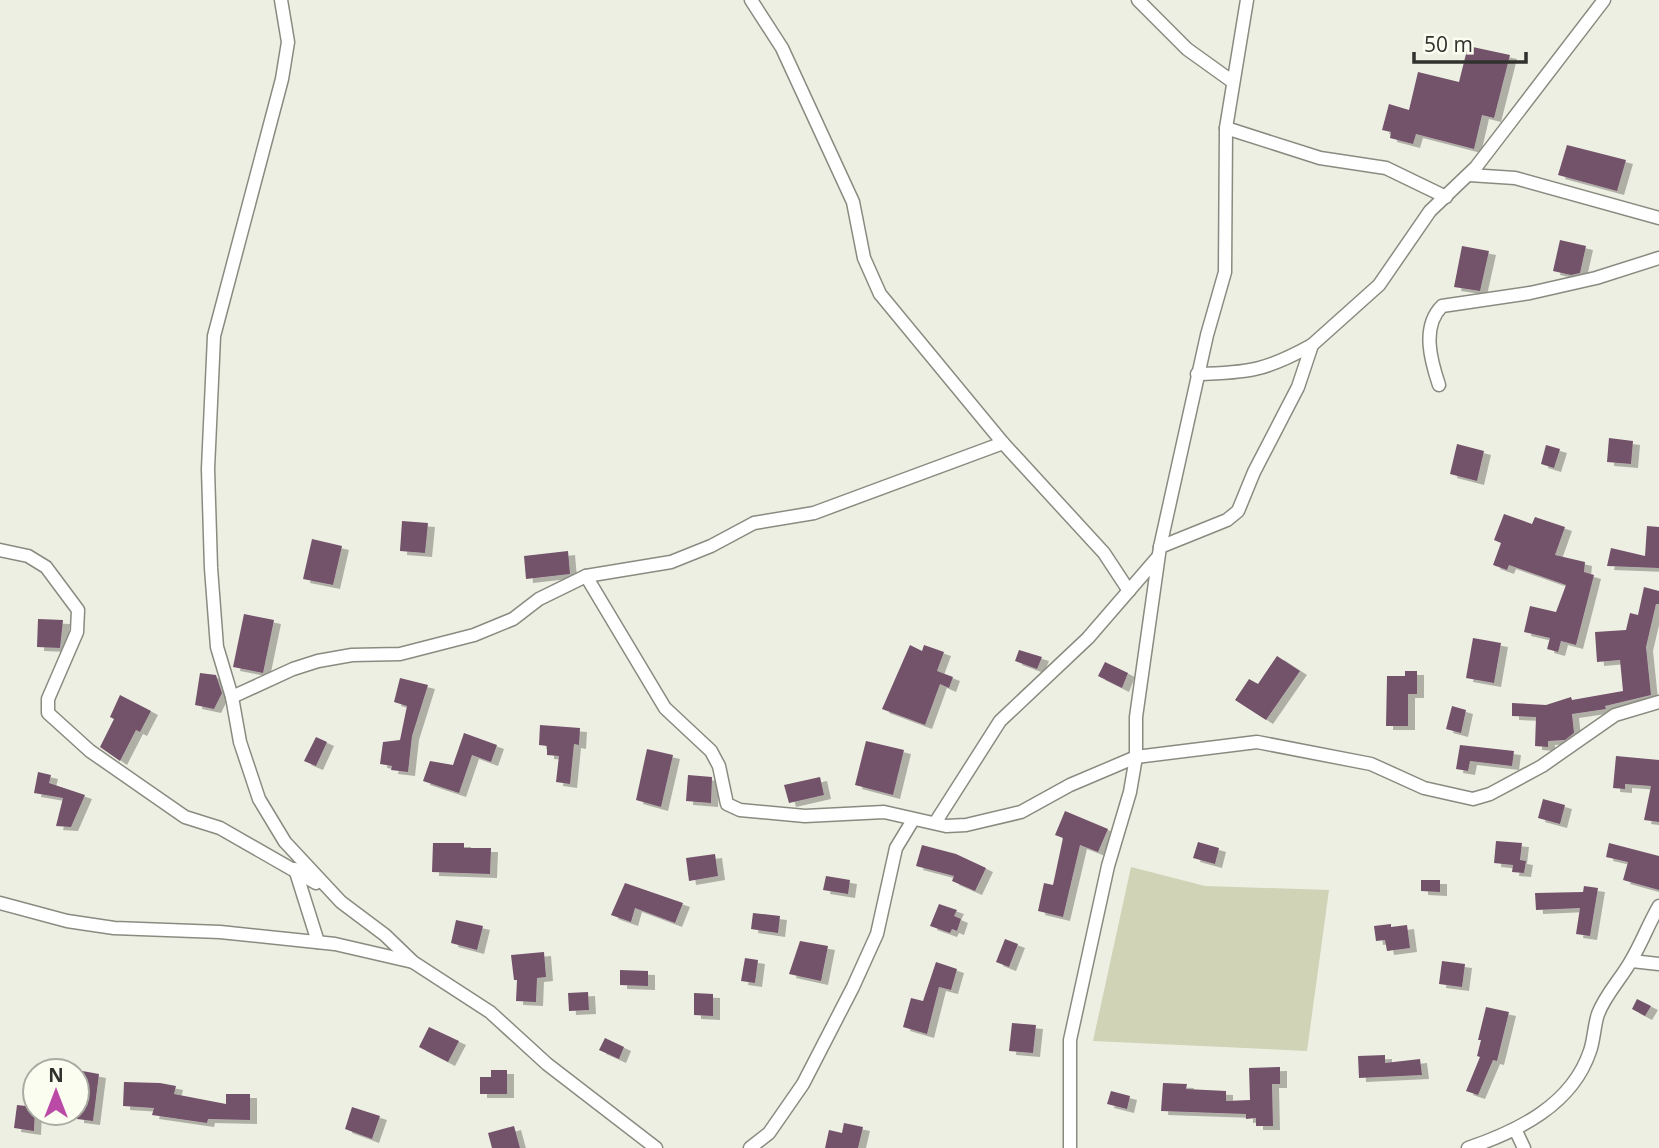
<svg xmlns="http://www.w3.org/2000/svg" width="1659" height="1148" font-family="'Open Sans',sans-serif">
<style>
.green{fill:#d0d3b5}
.building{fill:#73526b;filter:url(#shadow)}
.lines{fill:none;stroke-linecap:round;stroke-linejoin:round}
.minor-casing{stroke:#8a8b80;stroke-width:15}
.minor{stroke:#fff;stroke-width:12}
</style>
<defs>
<filter id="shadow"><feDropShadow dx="7" dy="4" stdDeviation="0" flood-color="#0004"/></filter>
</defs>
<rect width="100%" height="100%" fill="#eeefe3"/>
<path class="green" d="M1131,867L1205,886L1329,890L1307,1051L1093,1041Z"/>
<g class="building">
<path d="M1468,46L1510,55L1494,118L1482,115L1474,149L1416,134L1413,144L1390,138L1391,132L1382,130L1389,104L1409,110L1418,72L1459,82Z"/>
<path d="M1567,145L1626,160L1617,191L1558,175Z"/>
<path d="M1560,240L1586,246L1580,273L1571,275L1553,271Z"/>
<path d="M1462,246L1489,251L1480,291L1454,287Z"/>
<path d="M1609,438L1633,441L1631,464L1607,462Z"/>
<path d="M1457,444L1484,451L1477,481L1450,474Z"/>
<path d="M1546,445L1560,449L1554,468L1541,464Z"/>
<path d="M1504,514L1532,524L1535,517L1565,527L1555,555L1585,562L1584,572L1594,575L1576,645L1561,641L1558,652L1547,649L1550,638L1524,632L1530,606L1556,612L1566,585L1509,565L1507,570L1493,565L1501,543L1494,540Z"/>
<path d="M402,521L428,523L425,553L400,551Z"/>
<path d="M1647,526L1659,527V568L1607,566L1611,548L1645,556Z"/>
<path d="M312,539L342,546L333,585L303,579Z"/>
<path d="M568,551L570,574L526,579L524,556Z"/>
<path d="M1644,587L1659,591V604H1656L1646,647L1651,695L1605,706L1606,709L1572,714L1574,733L1565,740L1548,741V747L1535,746L1536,717L1512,716V703L1546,705L1571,697L1572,700L1623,691L1620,660L1597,662L1595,632L1626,630L1630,613L1638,615Z"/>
<path d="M244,614L274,620L263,673L233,667Z"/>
<path d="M38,619L63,620L60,648L37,647Z"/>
<path d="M1473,638L1501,643L1494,683L1466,678Z"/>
<path d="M910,645L922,651L924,645L944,652L937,671L953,677L949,688L940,684L925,725L882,709Z"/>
<path d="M1019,650L1042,657L1037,669L1015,661Z"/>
<path d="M1277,656L1300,671L1266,720L1235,700L1249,679L1258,684Z"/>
<path d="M1105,662L1128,673L1122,688L1098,676Z"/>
<path d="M1405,671H1417V694H1408V726H1386L1387,676H1405Z"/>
<path d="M200,673L216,675L222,693L214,709L195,705Z"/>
<path d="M400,678L428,685L412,736L408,772L391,770L392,766L380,764L383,742L400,740L407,706L394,702Z"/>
<path d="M120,695L151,711L140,732L136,730L120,761L100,747L114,719L110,717Z"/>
<path d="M1452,706L1466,710L1461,733L1446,729Z"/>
<path d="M540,725L580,728L579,745L574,744L570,784L556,782L559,756L547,755V746L539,745Z"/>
<path d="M464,733L497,745L491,762L472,755L459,793L423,781L430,761L453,765Z"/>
<path d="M316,737L327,742L316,766L304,761Z"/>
<path d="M866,741L904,750L893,795L855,785Z"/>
<path d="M1460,745L1514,751L1512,766L1470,761L1468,771L1456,769Z"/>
<path d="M647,749L673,755L661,807L636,800Z"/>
<path d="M1616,756L1659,760V822L1644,820L1651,786L1625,784V789L1613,788Z"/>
<path d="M38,772L51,775L49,783L85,795L71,827L56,826L63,798L34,793Z"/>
<path d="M688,775L712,777L711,803L686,801Z"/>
<path d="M820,777L824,795L789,803L784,785Z"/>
<path d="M1543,799L1565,805L1560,824L1538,818Z"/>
<path d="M1065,811L1108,829L1098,852L1080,845L1063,917L1038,911L1044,883L1053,885L1063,838L1055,835Z"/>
<path d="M1496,841L1522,843L1520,860L1526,861L1524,873L1512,872L1513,865L1494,863Z"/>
<path d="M1198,842L1219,848L1215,864L1193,858Z"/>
<path d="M433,843H464V848H491L490,874L432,872Z"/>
<path d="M1609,843L1659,856V890L1623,880L1628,862L1606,857Z"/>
<path d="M922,845L956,854L986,868L975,891L952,881L954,876L916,866Z"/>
<path d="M715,854L718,876L689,881L686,858Z"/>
<path d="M826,876L850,880L848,894L823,890Z"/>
<path d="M1421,880H1440V892L1421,891Z"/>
<path d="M625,883L683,903L675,923L635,908L631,922L611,915Z"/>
<path d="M1584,886L1598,888L1590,936L1576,934L1580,908L1536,910L1535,893L1583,892Z"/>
<path d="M939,904L957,910L954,916L961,919L957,931L952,929L950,933L930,926Z"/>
<path d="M753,913L780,916L778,933L751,929Z"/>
<path d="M456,920L483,926L477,950L451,943Z"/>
<path d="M1391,924V927L1407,925L1410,948L1387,951L1385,940L1376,941L1374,926Z"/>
<path d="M1005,939L1018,944L1009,967L996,962Z"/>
<path d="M800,941L828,946L821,981L789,974Z"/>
<path d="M544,952L546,977L537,978L536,1002L516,1001L517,980H514L511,955Z"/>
<path d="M745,958L758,960L755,983L741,981Z"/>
<path d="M1442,961L1465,964L1462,987L1439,984Z"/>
<path d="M936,962L957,969L951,990L939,987L927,1034L903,1027L911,998L923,1001Z"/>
<path d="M620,970L648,971V986L620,985Z"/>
<path d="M588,992L589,1010L569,1011L568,993Z"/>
<path d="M694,993L713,994V1016L694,1015Z"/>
<path d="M1637,999L1651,1006L1645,1016L1632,1009Z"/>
<path d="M1486,1007L1509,1012L1497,1061L1493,1060L1478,1095L1466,1091L1480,1057L1477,1056L1481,1040H1478Z"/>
<path d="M1012,1023L1036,1025L1033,1053L1009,1051Z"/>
<path d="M429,1027L459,1041L448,1062L419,1047Z"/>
<path d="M605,1038L624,1047L619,1059L599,1050Z"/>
<path d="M1385,1055V1063L1420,1059L1422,1075L1359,1078L1358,1056Z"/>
<path d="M1280,1067V1084H1272L1273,1126H1256V1118L1246,1119V1114L1161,1111L1163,1083L1187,1084L1186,1089L1226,1091V1101L1250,1100L1249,1068Z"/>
<path d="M77,1070L99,1074L93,1121L77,1119Z"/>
<path d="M491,1070H507V1094H480V1077H491Z"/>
<path d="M124,1082L160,1083L176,1086L174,1094L226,1104V1094H250V1120L208,1119L207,1123L152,1115L154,1108L123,1106Z"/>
<path d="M1111,1091L1130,1096L1127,1109L1107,1104Z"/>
<path d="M17,1105L35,1107L34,1131L14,1128Z"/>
<path d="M352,1107L380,1116L372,1139L345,1129Z"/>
<path d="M844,1123L863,1127L858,1148H825L829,1130L842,1133Z"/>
<path d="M514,1126L520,1148H492L488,1133Z"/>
</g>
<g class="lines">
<g class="minor-casing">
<g id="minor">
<path d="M281,0L288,42L282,79L214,336L208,469L211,568L217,647L232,697L240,742L259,799L285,842L341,902L385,935L413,962L490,1012L547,1064L656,1148"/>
<path d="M751,0L782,48L853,202L864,258L880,294L1003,443L1104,553L1129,591"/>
<path d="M1138,0L1187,49L1233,82"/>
<path d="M1226,128L1320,158L1386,168L1446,197"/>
<path d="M1469,175L1515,178L1659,218"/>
<path d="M1197,374C1249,373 1267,370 1312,345"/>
<path d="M1439,385C1431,361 1421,327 1442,306L1530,293L1596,278L1659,258"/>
<path d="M1160,547L1227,520L1238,511L1254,472L1298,387L1312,345L1379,285L1430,211L1476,167L1604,0"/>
<path d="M0,550L28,556L46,567L78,610L77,632L48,699V713L90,751L185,817L220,828L316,883"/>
<path d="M586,576L665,708L711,751L719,766L727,804L740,810L805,816L884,812L946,826L966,825L1021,812L1070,785L1136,757L1257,742L1371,764L1424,788L1473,799L1490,794L1542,766L1615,715L1659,702"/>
<path d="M232,697L293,669L318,661L352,655L400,654L474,635L513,619L539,599L586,576L671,562L711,546L754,523L814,513L1003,443"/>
<path d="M935,823L1000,721L1088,638L1158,557"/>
<path d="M295,869L318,942"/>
<path d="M0,903L67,921L114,928L220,932L335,944L413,962"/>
<path d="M1632,961L1659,964"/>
<path d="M1515,1129L1524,1148"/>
<path d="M750,1148L769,1133L803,1084L853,987L877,934L896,848L913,820"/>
<path d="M1070,1148V1040L1108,866L1130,792L1136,757V717L1160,547L1207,335L1225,272L1226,128L1247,0"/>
<path d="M1468,1148C1518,1131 1572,1105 1590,1051C1594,1040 1594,1026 1598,1014C1606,993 1622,978 1632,959C1642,942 1649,923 1659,906"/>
</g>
</g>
<use href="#minor" class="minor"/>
</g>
<g transform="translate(56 1092)"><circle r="33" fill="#fbfdf1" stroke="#aaaba3" stroke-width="2"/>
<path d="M0-5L12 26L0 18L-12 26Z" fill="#bb4aa7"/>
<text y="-10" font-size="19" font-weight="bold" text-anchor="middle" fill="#31312d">N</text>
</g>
<path d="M1414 52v10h112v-10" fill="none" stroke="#31312d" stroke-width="3.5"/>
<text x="1424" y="52" font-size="21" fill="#31312d" stroke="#fbfdf1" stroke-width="5" paint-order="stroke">50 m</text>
</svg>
